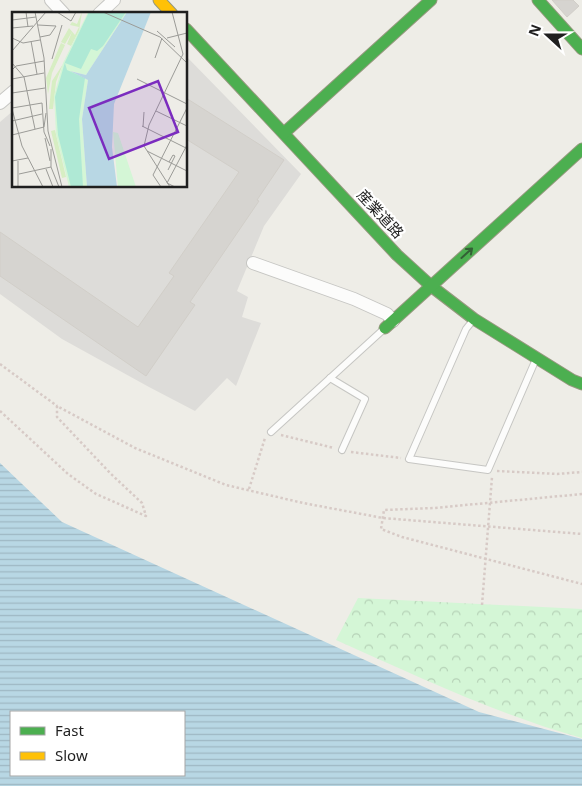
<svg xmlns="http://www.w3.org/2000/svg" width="582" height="786" font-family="'Noto Sans','Noto Sans JP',sans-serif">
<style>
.residential{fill:#dddcd9}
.park{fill:url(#park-crowns)}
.water{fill:url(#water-rules);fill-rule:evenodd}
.building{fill:#d6d4d0;stroke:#d1cec8}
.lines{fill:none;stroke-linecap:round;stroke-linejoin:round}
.lane-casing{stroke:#c6c6c3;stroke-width:8}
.street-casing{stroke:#c6c6c3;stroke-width:14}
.fast-casing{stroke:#95997e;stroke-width:13}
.slow-casing{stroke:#95997e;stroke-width:13}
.path{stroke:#d7cac6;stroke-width:2.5;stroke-dasharray:2.5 2.5;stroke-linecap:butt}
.lane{stroke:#fcfcfb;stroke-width:6}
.street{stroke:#fcfcfb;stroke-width:12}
.fast{stroke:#4caf50;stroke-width:11}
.slow{stroke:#ffc107;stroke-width:11}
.oneway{stroke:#336035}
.labels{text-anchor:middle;stroke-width:4.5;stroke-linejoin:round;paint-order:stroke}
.street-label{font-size:15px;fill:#1f1f1f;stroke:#fff}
.inset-road{fill:none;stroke:#9b9b97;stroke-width:1}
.view{fill:#7b2cbf;fill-opacity:0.15;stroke:#7b2cbf;stroke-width:2.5}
.inset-edge{fill:none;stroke:#1f1f1f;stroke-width:2.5}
</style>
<defs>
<pattern id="park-crowns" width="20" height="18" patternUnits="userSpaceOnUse" patternTransform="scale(1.25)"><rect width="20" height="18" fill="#d4f6d6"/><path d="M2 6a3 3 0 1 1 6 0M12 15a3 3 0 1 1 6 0" fill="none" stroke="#b6d2b7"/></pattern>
<pattern id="water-rules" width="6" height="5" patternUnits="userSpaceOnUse" patternTransform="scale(1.25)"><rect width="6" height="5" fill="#b8d7e4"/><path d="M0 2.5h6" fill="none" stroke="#9eb8c3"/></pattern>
</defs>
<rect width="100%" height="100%" fill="#eeede7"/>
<path class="residential" d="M186,56L301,174L264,226L237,291L248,297L242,317L261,323L236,386L227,378L195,411L149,387L62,339L0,294V122L14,110V186H186Z"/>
<path class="park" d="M358,598L582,609V738C496,714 417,676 336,640Z"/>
<path class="water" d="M0,463L62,522L479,712L582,739V786H0ZM11,712H184V775H11Z"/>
<g class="building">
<path d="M552,0H573L579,6L567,17Z"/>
<path d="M186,98L284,160L257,200L259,201L190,302L195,305L146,376L0,276V232L138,327L174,276L169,273L239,172L186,139Z"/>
</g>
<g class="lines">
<g class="lane-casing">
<g id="lane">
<path d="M474,319L466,329L409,459L488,470L536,359"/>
<path d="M330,378L365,399L342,450"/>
<path d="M271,432L385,328"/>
</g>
</g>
<g class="street-casing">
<g id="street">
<path d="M51,0L64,14"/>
<path d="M99,14L114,0"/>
<path d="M0,103L14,91"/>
<path d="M253,263L354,299L387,314L393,321"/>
</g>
</g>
<g class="fast-casing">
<g id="fast">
<path d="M538,0L582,49"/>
<path d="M186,29L397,255L431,286L474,319L572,380L582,384"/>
<path d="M284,133L431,0"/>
<path d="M385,328L582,149"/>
</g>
</g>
<g class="slow-casing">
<path id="slow" d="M159,0L172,14"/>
</g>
<g class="path">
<path d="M0,364L57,406"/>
<path d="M0,411L68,474L96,494L146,516L142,503L111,474L57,417V406L135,448L226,485L303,503L383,518L582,534"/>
<path d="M281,435L334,448"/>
<path d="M351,452L401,458"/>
<path d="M497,471L557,474L582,472"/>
<path d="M249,489L265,438"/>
<path d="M582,494L434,508L384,510L381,529L402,537L582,584"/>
<path d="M482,605L492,477"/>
</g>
<use href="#lane" class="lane"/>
<use href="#street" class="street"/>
<use href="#fast" class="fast"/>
<use href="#slow" class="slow"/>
</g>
<defs><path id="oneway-shaft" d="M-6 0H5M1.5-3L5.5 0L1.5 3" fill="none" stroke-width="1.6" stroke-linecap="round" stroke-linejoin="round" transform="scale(1.25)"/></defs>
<use class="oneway" href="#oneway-shaft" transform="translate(467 253) rotate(-42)"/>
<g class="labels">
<g class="street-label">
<text transform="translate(380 214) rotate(47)" y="5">産業道路</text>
</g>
</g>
<g transform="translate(12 12)">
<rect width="175" height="175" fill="#eeede7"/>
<path d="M70,0L67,19L59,34L55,32L60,20L53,32L49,30L57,16L63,23L67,15L58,13L60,10L65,12ZM49,31L53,33L40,61L36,82L34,66ZM51,52L44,70L41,97H37L40,69ZM43,118L54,165L50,166L39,119Z" fill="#d7eec3"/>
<path d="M76,0H115L74,63L59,59L76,68L70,107L75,175H57L44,122L42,84L51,51ZM101,120L106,121L124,175H106Z" fill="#d4f6d6"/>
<path d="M77,0H114L91,34L85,39L79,37L69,57L53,51L55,58L73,66L67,107L71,175H59L46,123L43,85L53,50Z" fill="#afe9d5"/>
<path d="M115,0H139L102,92L100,135L105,175H75L70,107L76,68L58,59L74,63Z" fill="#b8d7e4"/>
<path class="inset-road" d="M14,0L16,15M23,0L32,46L36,119L50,175M45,0L59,9L64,0M91,0L148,25L175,51M0,8L24,5M26,13L44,14L38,23L28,25M0,16L21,14M145,19L163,35M0,26L11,31L28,28M155,26L175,21M19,29L25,62M0,39L34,0M143,46L150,26M40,47L50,13M0,51L12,65L23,117M0,58L4,54L32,49M0,67L32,61M125,67L175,92M0,81L33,76M0,96L30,91L32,120L38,134M0,97L10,134L31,175M144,99L175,114M0,109L30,102M130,114L174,136M131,115L132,100M0,123L32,115L34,101M33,126L38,149M135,139L175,159M0,149L16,146M6,149V175M39,155L47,175M34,157L41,175M156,158L163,144L161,143L157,150M7,162L39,155V137M149,175L141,163L175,96M158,175L132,134L137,113L171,42L160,0M163,175L155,171L175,133"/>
<path class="view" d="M146,69L166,120L97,147L77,96Z"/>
<rect width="175" height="175" class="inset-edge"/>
</g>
<rect x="10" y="711" width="175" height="65" fill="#ffffff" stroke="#a5a5a5"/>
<rect x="20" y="727" width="25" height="8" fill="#4caf50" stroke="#a5a5a5"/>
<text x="55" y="736" font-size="15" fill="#1f1f1f">Fast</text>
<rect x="20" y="752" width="25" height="8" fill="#ffc107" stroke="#a5a5a5"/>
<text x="55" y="761" font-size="15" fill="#1f1f1f">Slow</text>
<g transform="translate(547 35) rotate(291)" stroke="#ffffff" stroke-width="4" paint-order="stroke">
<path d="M0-4L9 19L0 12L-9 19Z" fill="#1f1f1f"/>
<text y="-8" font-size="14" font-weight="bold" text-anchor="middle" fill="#1f1f1f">N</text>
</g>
</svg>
